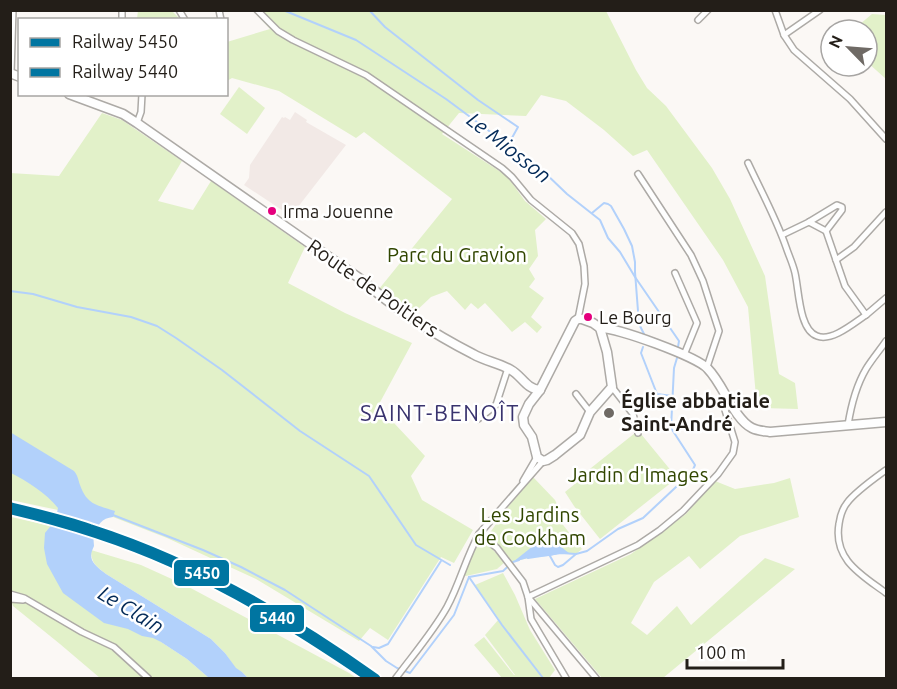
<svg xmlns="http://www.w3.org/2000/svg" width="897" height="689" font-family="Ubuntu,sans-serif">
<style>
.education{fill:#f2e9e6}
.green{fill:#e2f1c9}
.water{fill:#b2d1fb}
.pier{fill:#fbf8f5}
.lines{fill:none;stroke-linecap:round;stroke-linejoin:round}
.stream{stroke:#b2d1fb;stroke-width:2}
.street-casing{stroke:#adaaa6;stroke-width:8}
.secondary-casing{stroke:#adaaa6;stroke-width:11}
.street{stroke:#fefefe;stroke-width:5}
.secondary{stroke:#fefefe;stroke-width:8}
.rail-1-casing{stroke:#fff;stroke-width:12}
.rail-2-casing{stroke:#fff;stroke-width:12}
.rail-1{stroke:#0075a1;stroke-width:8}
.rail-2{stroke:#0075a1;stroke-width:8}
.bus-dot{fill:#e5007d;stroke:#fff;stroke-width:2}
.poi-dot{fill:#6f6a65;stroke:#fff;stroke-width:2}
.labels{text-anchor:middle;stroke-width:5;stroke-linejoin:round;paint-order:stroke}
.bus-label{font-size:18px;fill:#231e18;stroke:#fff;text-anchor:start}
.park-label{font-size:20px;fill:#314600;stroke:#fff}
.street-label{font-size:20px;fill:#231e18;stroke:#fff}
.poi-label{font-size:20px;font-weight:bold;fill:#231e18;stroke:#fff;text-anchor:start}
.water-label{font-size:21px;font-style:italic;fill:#032a58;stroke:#fff}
.quarter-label{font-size:22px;letter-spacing:1.5px;fill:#39336e;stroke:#fff}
.line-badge{stroke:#fff;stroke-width:2}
.badge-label{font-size:16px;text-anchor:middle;font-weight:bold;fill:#fff}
</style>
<rect width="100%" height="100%" fill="#fbf8f5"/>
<path class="education" d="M295,112L307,120L306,122L346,145L291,216L244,185L249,178L250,165L282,117L284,118L285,117L290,120Z"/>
<g class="green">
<path d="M138,10L172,11L180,19H137Z"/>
<path d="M253,11H606L636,70L647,88L666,106L712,168L730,199L765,276L779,374L795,383L798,409L757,408L748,307L723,260L647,150L633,156L604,130L566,101L541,95L526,116L459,113L442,134L507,176L525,201L546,219L535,230L538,256L529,269L535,279L529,287L544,298L531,317L542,327L537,333L525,322L512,332L485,303L478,309L471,303L465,310L447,291L431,297L414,313L379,289L452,199L364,132L356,138L279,91L232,78L227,81V42L270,29Z"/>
<path d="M872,14L886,15V79L867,62V30H853Z"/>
<path d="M239,87L265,108L247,134L220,114Z"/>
<path d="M102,113L122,120L182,161L158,201L193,210L211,181L305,247L288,283L345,313L412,343L378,406L425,456L411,476L422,500L473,530L454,563L441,557L388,640L370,628L359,641L256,579L167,538L113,517L68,509L58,510L11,500L10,173L59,176Z"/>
<path d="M635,433L641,434L677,478L600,539L574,506L565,492L581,479V476Z"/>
<path d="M533,477L555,500L563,517L560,521L582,549L576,554C555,552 534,556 513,562L489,534L508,507Z"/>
<path d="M790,478L799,517L740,536L700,569L689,556L654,582L631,623L647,635L677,606L691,625L765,558L795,569L663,678H602L535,599L631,554L686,514L715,481L735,489L774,483Z"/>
<path d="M11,517L51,526L79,588L187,659L209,678H100L60,644L13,606L11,600Z"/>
<path d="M481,544H487L505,562L497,569L466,576H464L474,550Z"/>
<path d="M91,550L141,565L185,585L349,673L356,678H248L242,672L236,669L225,653L211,639L106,574C96,566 91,563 91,550Z"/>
<path d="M503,573L515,595L530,630L555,670L549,678H502L474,645L484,637L514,675H515L485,635L499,619L475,585Z"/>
</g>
<g class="water">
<path d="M10,432L74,471C78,476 78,479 80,485C87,505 97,505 115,511L113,517C102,518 97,525 94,536C93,539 94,543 94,546C92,551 90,554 92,560C95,566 101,570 106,574L211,639L225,653L236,668L242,672L248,678H209L187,659L161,642L153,638L142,636L128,629L104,623L63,593L47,564L44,548L45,533C52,525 56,519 58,508C46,493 27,481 11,473Z"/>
<path d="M543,538C553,539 561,547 569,553H561L550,556L532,557L513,562Z"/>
</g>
<path class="pier" d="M54,515L100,529L97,538L50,523Z"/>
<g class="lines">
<g class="stream">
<path d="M283,10L356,40L446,99L543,171L567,194L600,220L608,238L620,252L635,277L679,341L678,347"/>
<path d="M369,10L385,27L478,100L518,127L508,145"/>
<path d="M592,213L604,203L608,204L611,206L624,229L632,246L635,262V272L639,324L645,336"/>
<path d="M10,291L33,294L77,307L131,317L157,326L176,338L222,370L300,431L369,476L416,545L450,565"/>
<path d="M643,347L641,353L657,394L672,396"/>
<path d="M113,515L203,550L241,567L285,590L371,646L386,661L397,668L410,673L454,615L469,577"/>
<path d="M550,556L555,565L558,567L563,565L576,554"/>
<path d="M528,558L561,553L576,554L587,551L618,529L643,518L692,472L695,465L671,428L674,368L677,358"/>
<path d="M469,577L503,571L513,562L519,560"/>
<path d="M469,577L502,625L543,678"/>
<path d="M373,647L379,648L388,644L441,561"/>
</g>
<g class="street-casing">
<g id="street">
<path d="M122,10V20"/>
<path d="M179,10L185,20"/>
<path d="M219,10L221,20"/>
<path d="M257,10L278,31L293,40L366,75L502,168L512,177L531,200L572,233L579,244L584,266L585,284L578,319"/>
<path d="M775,10L784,35L794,50L850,99L886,139"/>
<path d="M698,20L708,10"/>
<path d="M784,35L820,10"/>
<path d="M11,73L13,10"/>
<path d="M137,123L141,112L142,94"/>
<path d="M748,163C761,191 776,218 786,247C789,256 793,264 795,273C799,290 799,330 817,336C832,342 854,323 866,315"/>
<path d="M638,174L691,255L703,281L719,331L707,367"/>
<path d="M809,222L826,231"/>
<path d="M782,235L809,222L837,205L842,207V210L826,231L845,286L866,315L886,298"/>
<path d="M836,260L854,247L886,212"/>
<path d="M675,273L697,323L684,355"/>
<path d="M612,387L633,414L638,433"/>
<path d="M576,394L590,412"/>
<path d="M478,419L496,405L508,368"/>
<path d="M848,425C851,406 856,386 866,369C872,359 880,350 886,341"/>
<path d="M886,470C875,478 855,492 847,503C842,509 840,517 839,524C833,560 862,575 886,593"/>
<path d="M523,481L537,457"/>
<path d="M479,534L497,548L523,582L528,597L531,619L566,678"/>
<path d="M10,594L24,598L82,632L114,647L148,678"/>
<path d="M10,599L23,600"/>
<path d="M396,678C413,655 433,632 447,607C460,583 466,557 479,534L543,461"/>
<path d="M596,678L528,597L638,545L660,530L683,511L718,474L733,453L735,442L725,410L731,403"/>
</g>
</g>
<g class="secondary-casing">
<g id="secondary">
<path d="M10,73L20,77"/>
<path d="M69,94L123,114L137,123L362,280C395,309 434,334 473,354C485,361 499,363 511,370C522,376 526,389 540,390"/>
<path d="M578,319H582L593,323L600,328L607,352L612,387L590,412L580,435L555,455L547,460L543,461L537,457L532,437L524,425L523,417L529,404L540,390L575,321Z"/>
<path d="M600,328C616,327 698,357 708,369C723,384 734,419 752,428C758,431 764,431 770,432L886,422"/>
</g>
</g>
<use href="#street" class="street"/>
<use href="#secondary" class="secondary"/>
<g class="rail-1-casing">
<path id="rail-1" d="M10,506C37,513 64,519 90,528C193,561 288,615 376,678"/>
</g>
<g class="rail-2-casing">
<path id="rail-2" d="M10,510C65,523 120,540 171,563C241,594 306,635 369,678"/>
</g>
<use href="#rail-1" class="rail-1"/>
<use href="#rail-2" class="rail-2"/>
</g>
<g class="bus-dot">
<circle cx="272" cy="211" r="5"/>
<circle cx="588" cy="317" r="5"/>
</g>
<circle class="poi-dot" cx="609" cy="413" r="6"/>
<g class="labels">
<g class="bus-label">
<text x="283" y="218">Irma Jouenne</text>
<text x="599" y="324">Le Bourg</text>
</g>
<g class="park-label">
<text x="457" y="262">Parc du Gravion</text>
<text x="638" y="482">Jardin d'Images</text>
<text x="530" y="522">Les Jardins<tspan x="530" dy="23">de Cookham</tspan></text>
</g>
<g class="street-label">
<text transform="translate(373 288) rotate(35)" y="7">Route de Poitiers</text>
</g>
<g class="poi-label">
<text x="621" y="408">Église abbatiale<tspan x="621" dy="23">Saint-André</tspan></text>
</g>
<g class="water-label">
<text transform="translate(509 148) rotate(38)" y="7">Le Miosson</text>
<text transform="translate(131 610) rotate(31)" y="7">Le Clain</text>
</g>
<g class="quarter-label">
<text x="440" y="421">SAINT-BENOÎT</text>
</g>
</g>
<g class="line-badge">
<rect x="173" y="559" width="57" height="28" rx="6" fill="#0075a1"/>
<rect x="249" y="604" width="56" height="29" rx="6" fill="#0075a1"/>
</g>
<g class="badge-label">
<text x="202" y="579">5450</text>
<text x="277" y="624">5440</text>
</g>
<rect width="897" height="689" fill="none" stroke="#231e18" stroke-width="24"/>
<rect x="18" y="18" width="210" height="78" fill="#ffffff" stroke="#a7a5a3" stroke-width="1.5"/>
<rect x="30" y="38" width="30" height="9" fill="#0075a1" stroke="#a7a5a3" stroke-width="1.5"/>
<text x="72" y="48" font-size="18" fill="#231e18">Railway 5450</text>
<rect x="30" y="68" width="30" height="9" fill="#0075a1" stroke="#a7a5a3" stroke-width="1.5"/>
<text x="72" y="78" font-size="18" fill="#231e18">Railway 5440</text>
<g transform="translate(849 48) rotate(295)"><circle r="28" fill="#ffffff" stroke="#a7a5a3" stroke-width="1.5"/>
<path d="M0-4.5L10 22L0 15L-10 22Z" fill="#6f6a65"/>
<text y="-9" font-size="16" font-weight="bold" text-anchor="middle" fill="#231e18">N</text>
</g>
<path d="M687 659v9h96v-9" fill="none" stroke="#231e18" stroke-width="3"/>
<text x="696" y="659" font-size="18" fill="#231e18" stroke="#ffffff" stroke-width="4.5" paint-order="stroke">100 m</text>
</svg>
